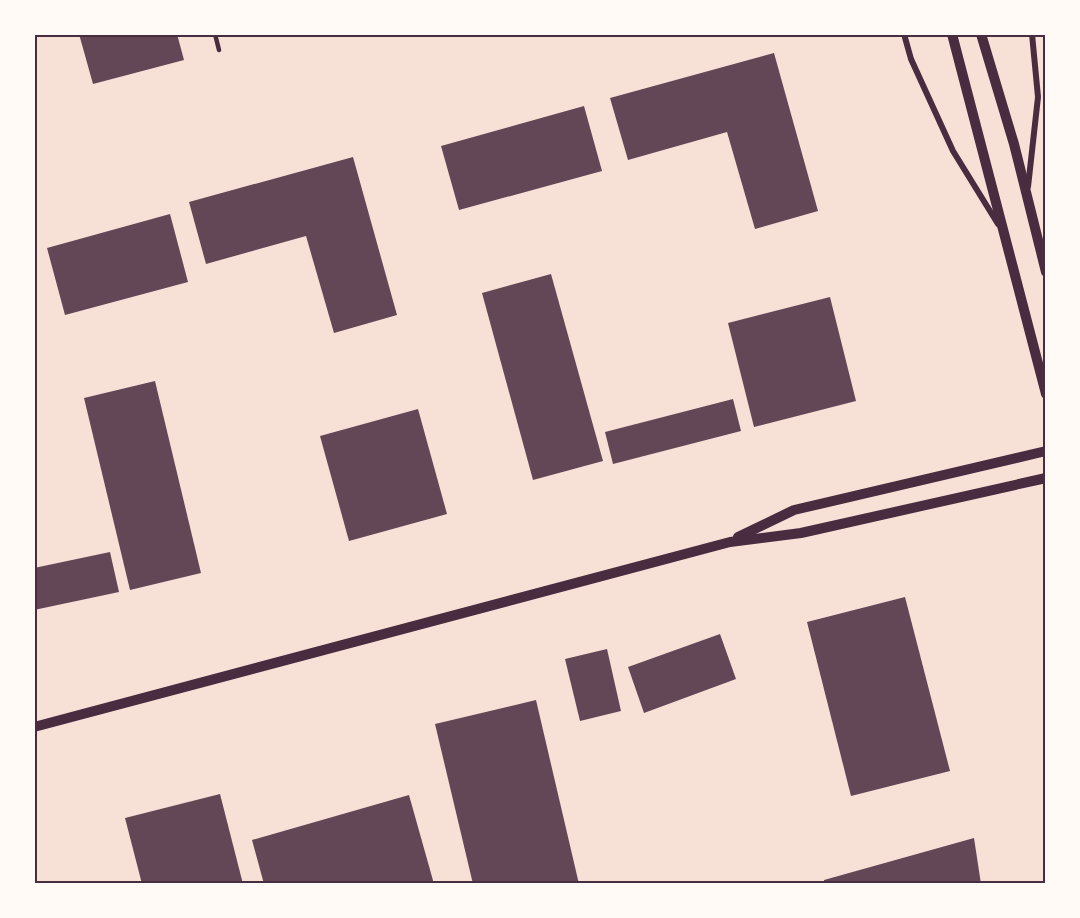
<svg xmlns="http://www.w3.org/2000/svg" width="1080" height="918" font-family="Raleway,sans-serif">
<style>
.building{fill:#644757}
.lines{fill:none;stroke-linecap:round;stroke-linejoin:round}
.service{stroke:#4a2c40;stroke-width:4.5}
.minor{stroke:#4a2c40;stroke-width:6}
.tertiary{stroke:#4a2c40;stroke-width:10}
.neatline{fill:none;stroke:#4a2c40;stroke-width:2}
</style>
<rect width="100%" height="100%" fill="#f7e1d7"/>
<g class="building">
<path d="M79,34H177L184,60L93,84Z"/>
<path d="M774,53L818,211L755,229L727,132L628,160L610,98Z"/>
<path d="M584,106L602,171L459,210L441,146Z"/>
<path d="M353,157L397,315L334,333L306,236L206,264L189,202Z"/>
<path d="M170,214L188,282L65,315L47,248Z"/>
<path d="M551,274L603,461L533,480L482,293Z"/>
<path d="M830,297L856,401L754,427L728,323Z"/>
<path d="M155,381L201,573L130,590L84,398Z"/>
<path d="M733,399L741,431L613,464L605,432Z"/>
<path d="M418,409L447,514L349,541L320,436Z"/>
<path d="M110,552L119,592L34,610V568Z"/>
<path d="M905,597L950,771L851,796L807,622Z"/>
<path d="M720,634L736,679L644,713L628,667Z"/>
<path d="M607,649L621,711L580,721L565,659Z"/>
<path d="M536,700L579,884H473L435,724Z"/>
<path d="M220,794L243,884H142L125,818Z"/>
<path d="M409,795L434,884H264L252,840Z"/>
<path d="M974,838L981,884H824V880Z"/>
</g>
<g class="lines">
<path class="service" d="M215,34L219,50"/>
<g class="minor">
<path d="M904,34L911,59L953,151L998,224"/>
<path d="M1028,187L1038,97L1032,34"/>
</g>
<g class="tertiary">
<path d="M952,34L1046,394"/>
<path d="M981,34L1014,144L1046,272"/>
<path d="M738,537L794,510L1046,451"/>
<path d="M34,727L730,542L801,533L1046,478"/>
</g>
</g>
<rect width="1080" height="918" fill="none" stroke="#fffaf5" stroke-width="72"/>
<rect x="36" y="36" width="1008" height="846" class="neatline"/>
</svg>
